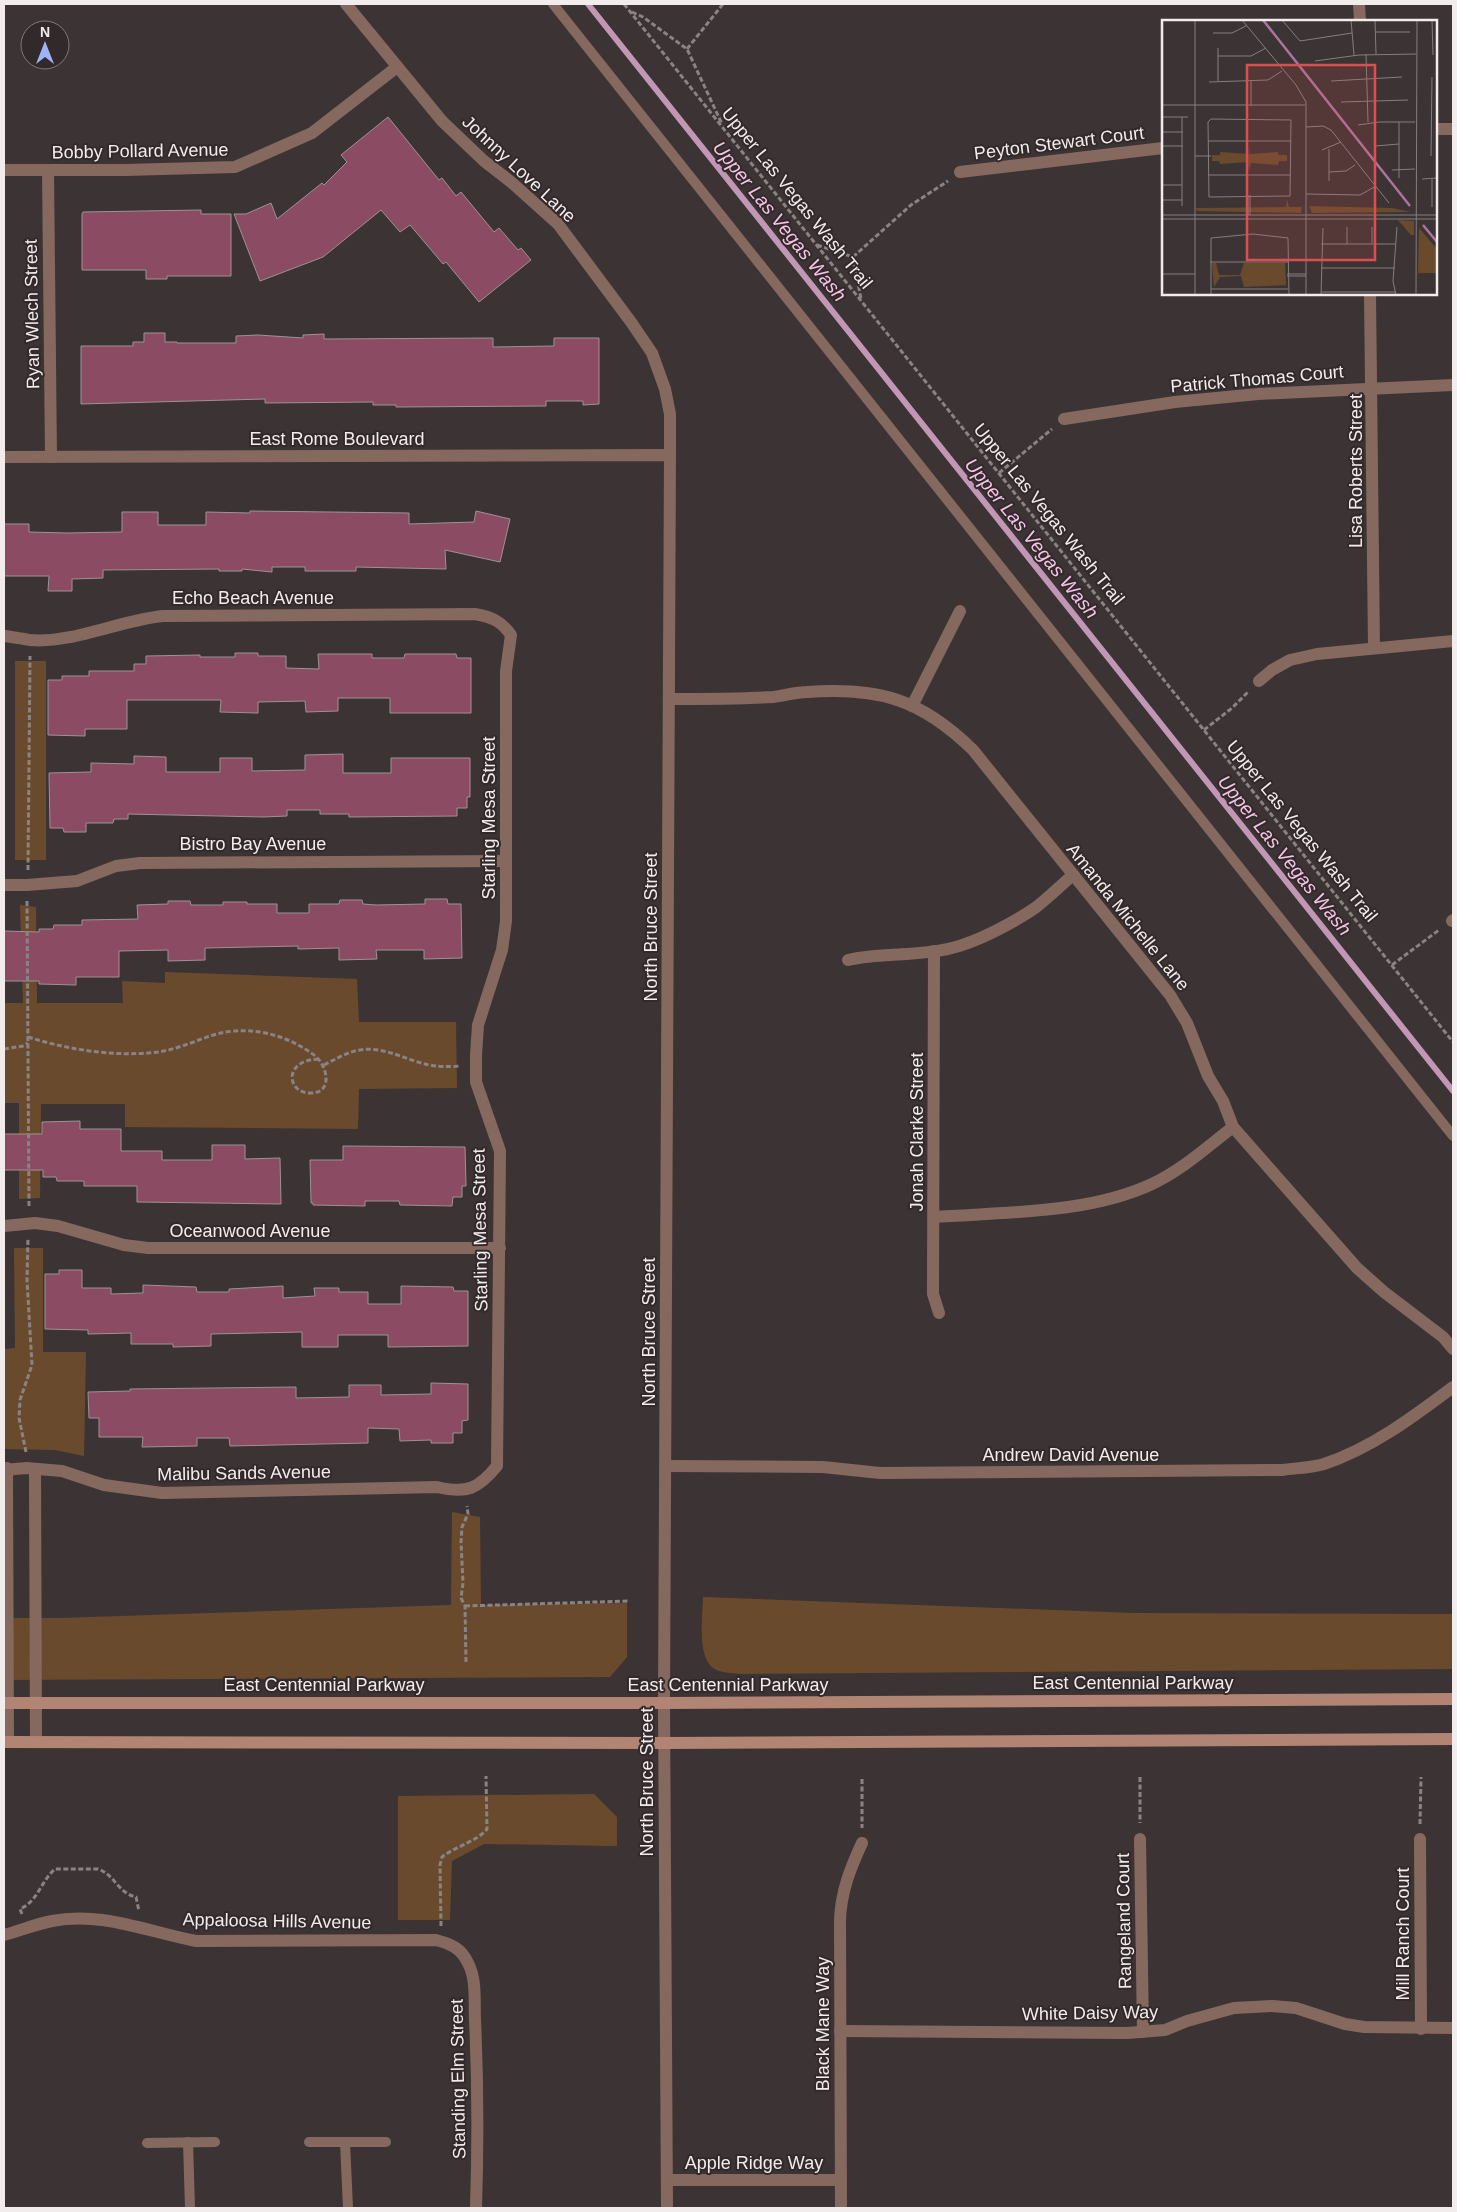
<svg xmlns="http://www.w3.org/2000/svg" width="1457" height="2212" font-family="Helvetica,sans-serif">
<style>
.green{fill:#6a4a2d}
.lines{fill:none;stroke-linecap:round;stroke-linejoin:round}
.stream{stroke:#c197b5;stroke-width:6}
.building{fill:#8b4b62;stroke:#9c9395}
.path{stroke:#8a8383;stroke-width:3;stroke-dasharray:5 2.5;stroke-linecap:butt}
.service{stroke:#86695e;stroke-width:10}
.minor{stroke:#86695e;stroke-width:12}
.tertiary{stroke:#86695e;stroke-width:12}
.secondary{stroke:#b28473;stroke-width:12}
.labels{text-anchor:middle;stroke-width:4;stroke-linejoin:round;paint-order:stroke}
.street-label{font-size:18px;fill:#f2ecec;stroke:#322a2a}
.water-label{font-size:19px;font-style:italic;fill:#f6c4e8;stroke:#322a2a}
.inset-river{fill:none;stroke:#ac739d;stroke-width:2.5}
.inset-road{fill:none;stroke:#857e7e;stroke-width:1}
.view{fill:#dc4f4f;fill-opacity:0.15;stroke:#dc4f4f;stroke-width:2.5}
.inset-edge{fill:none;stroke:#f2ecec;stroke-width:2.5}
</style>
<rect width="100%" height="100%" fill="#3c3434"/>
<g class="green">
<rect x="15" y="661" width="31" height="199"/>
<path d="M20,905L36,907L37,1003H123L122,981L165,983V972L357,979L359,1022H456L457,1088L359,1089L358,1129L125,1127V1104H41L40,1198L19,1199V1103H4V1003H23Z"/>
<path d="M14,1248H43V1352H86L84,1456L55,1450L4,1449V1349L15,1348Z"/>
<path d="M452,1512L480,1517L481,1605L627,1603V1657L610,1677L4,1680V1618H61L451,1605Z"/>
<path d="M703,1597L1134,1613L1453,1614V1669L742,1674C735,1673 726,1673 719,1671C695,1664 703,1616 703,1597Z"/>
<path d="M594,1794L617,1817V1846L484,1844L452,1861L450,1920H398V1796Z"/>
</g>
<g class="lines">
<path class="stream" d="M588,4L1453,1091"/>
</g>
<g class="building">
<path d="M388,117L439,180L442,178L456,196L461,192L494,232L499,228L518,250L521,248L531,260L479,302L446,262L443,264L410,225L400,232L381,210L323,257L260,281L234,214H246L271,203L277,219L322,183L324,185L347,162L341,155Z"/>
<path d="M201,210V214H231V276H167V279H146V270H82V214L83,212Z"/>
<path d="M144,333H165V342H177V343H236V336L258,335L303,338V335L324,334V339L493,338V347L554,346V338H599V404L583,405V401H546V406L396,407V405H373V402L265,403V399L81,404V346H133V342H144Z"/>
<path d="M250,511L409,513V524L474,522L476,511L510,519L500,562L445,550L446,569L356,567V571H305V567H272V572L242,569V571H219V569L103,570V578L72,579V591H48L49,576H4V524H29V532L67,533L122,532V512H158V525H206V512L250,513Z"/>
<path d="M235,653H258V656H286V668L319,669L318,654H372V658H404L405,654H456L457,658H471V713H390V698H338V711L306,712L305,701L258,702V713L220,712L221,700H127V729H85V736L48,735V680H62V676H89V671H134V664H146V656L200,655V657H235Z"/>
<path d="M343,754V773H391V758H470V797H467V808H457V816L349,817V814H320V810H287V816L263,817L128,814V819H114L113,823H86V832H64L63,828H50L49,773L91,772V763L134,764V756L166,757V772H220V758H252V771L305,770V755Z"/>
<path d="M425,899H447L448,904H461L462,958L424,959V950H376L377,959L339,960V948L298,949V946L205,948V960L168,961V950L119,951V977H76V985L39,984V981H4V931L39,932V929H53L54,925H82V920L138,919L137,905L168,904V901H190L191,905H223V902H247V904H277V913H309V904H339L340,900H362L363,904L376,905L425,904Z"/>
<path d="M80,1121V1129H121V1151H162V1160H212V1145H245V1159L280,1158L281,1204L137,1202V1186H84V1181H57L56,1177H43V1170H4V1134H42V1122Z"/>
<path d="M343,1146L465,1147L466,1186H462V1197H453L452,1206L400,1205L399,1201H365V1206L313,1205V1203H311L310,1160H343Z"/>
<path d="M59,1270H82V1288H111V1294L143,1293V1285L196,1287L197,1292H229V1289L283,1286V1298L315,1296L314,1288H339V1292H368V1304H401V1286L453,1287L454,1291H468V1346L388,1347V1335H338V1347H302V1332L211,1334V1346L173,1347V1344H131V1333L88,1334V1330L45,1329V1274H59Z"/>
<path d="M431,1383L468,1384V1420L462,1421V1433H453V1443H431V1440L400,1441L399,1429L368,1428V1443L230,1446L229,1438H197V1446L142,1447L143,1437H99V1418H89L88,1392L130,1391V1389L296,1387V1398L349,1397V1385H381V1395L431,1394Z"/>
</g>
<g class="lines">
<g class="path">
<path d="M624,4L1453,1042"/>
<path d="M632,12L643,17L687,49L722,124"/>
<path d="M687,49L723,4"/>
<path d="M817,245L853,257L861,299"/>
<path d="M853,257L911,205L948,181"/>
<path d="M999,473L1052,429"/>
<path d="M1204,730L1232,708L1249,691"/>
<path d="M28,870L30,656"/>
<path d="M27,901L29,1207"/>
<path d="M1392,965L1439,930"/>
<path d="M28,1037C66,1049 108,1056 148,1053C170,1052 190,1043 210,1036C246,1024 284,1033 314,1055C327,1064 334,1093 311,1093C287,1094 282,1060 319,1059"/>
<path d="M4,1049L23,1046L28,1043"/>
<path d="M324,1065C336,1059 347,1052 360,1050C383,1046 404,1059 425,1064C436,1067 448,1067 460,1066"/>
<path d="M26,1452L19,1418L20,1400L32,1365L27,1280L28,1238"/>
<path d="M465,1606L629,1601"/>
<path d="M466,1662L465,1606L461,1598L463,1583L461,1542L462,1527L468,1514L467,1506"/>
<path d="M1140,1777V1823"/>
<path d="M862,1779V1828"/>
<path d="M1420,1824L1421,1777"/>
<path d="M22,1914L20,1909C38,1901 41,1881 55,1869H98C114,1874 118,1893 136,1897L139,1911"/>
<path d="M441,1926L440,1865L442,1857C456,1846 476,1842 487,1829L486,1776"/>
</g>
<g class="service">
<path d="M553,4L1453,1136"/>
<path d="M188,2142L190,2208"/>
<path d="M309,2142H386"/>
<path d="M345,2142L348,2208"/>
<path d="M147,2143L215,2142"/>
</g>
<g class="minor">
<path d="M346,4L442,121L484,161L511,182L558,224L631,322L652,353L665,389L670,414V455"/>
<path d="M1359,4L1360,21"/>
<path d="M1436,129H1453"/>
<path d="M4,170H125L235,167L312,133L397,67"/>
<path d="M48,170L51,457"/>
<path d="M960,172L1163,148"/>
<path d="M1370,294L1374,648"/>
<path d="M1064,419L1175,402L1258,394L1453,385"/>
<path d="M4,636C13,637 22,639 30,640C71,644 121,620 163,616L475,614C492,617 501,621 511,635L506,671V921L502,950L478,1025L476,1055V1082L500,1151L497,1466C478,1489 467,1494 437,1487L162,1493L104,1485L62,1471L26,1468L4,1470"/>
<path d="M1259,681L1272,670L1290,660L1317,654L1453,641"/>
<path d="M669,699C704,699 738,699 773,697C784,696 795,692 807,692C879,687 921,699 973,750L1170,995L1187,1023L1208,1076L1223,1101L1233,1127L1357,1268L1384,1292L1443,1337L1453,1349"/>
<path d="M912,706L960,611"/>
<path d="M4,885H27L77,881L116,866L140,863L506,861"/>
<path d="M1452,921L1453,920"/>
<path d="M934,951L933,1294L939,1313"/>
<path d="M848,960C881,952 918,957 952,948C977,942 1013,923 1035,908C1048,898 1060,886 1073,875"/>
<path d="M934,1217C1004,1212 1088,1214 1152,1184C1182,1170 1207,1147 1233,1127"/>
<path d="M4,1226L35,1223L58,1226L124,1245L148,1248H500"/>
<path d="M666,1466L823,1467L880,1473L1282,1470C1295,1468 1311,1468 1324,1464C1372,1448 1413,1417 1453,1387"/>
<path d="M7,1468L8,1742"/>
<path d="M35,1469L36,1742"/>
<path d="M1140,1839L1143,2032"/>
<path d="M1420,1839L1421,2029"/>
<path d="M4,1935C19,1931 36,1924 52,1921C101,1911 148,1932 196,1941L436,1940C451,1944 461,1948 468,1963C477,1980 474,2002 475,2020C478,2083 478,2146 476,2208"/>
<path d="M840,2031L1127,2033L1165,2030L1187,2021L1234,2008L1272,2006L1296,2008L1345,2024L1364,2027L1453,2028"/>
<path d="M667,2180H841"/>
<path d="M841,2208L840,1920C841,1892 850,1869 862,1843"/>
</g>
<path class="tertiary" d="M4,457L670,455L664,1703L667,2208"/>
<g class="secondary">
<path d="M4,1703H664L1453,1699"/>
<path d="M4,1742L665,1743L1453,1739"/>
</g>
</g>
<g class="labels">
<g class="street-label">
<text transform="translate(1059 143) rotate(-7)" y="6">Peyton Stewart Court</text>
<text transform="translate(140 151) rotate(-1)" y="6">Bobby Pollard Avenue</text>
<text transform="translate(519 169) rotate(43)" y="6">Johnny Love Lane</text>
<text transform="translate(797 198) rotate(51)" y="6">Upper Las Vegas Wash Trail</text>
<text transform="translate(32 314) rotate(-91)" y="6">Ryan Wlech Street</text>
<text transform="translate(1257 379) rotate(-5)" y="6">Patrick Thomas Court</text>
<text x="337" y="445">East Rome Boulevard</text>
<text transform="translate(1356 471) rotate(-90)" y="6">Lisa Roberts Street</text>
<text transform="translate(1049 514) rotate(51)" y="6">Upper Las Vegas Wash Trail</text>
<text x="253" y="604">Echo Beach Avenue</text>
<text transform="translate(489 818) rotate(-90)" y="6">Starling Mesa Street</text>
<text transform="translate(1302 831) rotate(51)" y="6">Upper Las Vegas Wash Trail</text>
<text x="253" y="850">Bistro Bay Avenue</text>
<text transform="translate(1128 917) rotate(51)" y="6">Amanda Michelle Lane</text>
<text transform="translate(651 927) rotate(-90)" y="6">North Bruce Street</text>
<text transform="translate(917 1132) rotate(-90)" y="6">Jonah Clarke Street</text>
<text transform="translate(480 1230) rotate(-91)" y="6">Starling Mesa Street</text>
<text x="250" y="1237">Oceanwood Avenue</text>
<text transform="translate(649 1332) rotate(-90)" y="6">North Bruce Street</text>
<text x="1071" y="1461">Andrew David Avenue</text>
<text transform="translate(244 1473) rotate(-1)" y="6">Malibu Sands Avenue</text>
<text x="1133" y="1689">East Centennial Parkway</text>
<text x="324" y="1691">East Centennial Parkway</text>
<text x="728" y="1691">East Centennial Parkway</text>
<text transform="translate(647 1782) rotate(-90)" y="6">North Bruce Street</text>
<text transform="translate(277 1921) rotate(1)" y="6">Appaloosa Hills Avenue</text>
<text transform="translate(1124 1921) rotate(-91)" y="6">Rangeland Court</text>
<text transform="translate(1403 1934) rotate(-90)" y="6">Mill Ranch Court</text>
<text transform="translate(1090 2013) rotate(-1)" y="6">White Daisy Way</text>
<text transform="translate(823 2024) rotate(-90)" y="6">Black Mane Way</text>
<text transform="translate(458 2079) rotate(-91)" y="6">Standing Elm Street</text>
<text x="754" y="2169">Apple Ridge Way</text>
</g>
<g class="water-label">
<text transform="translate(780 221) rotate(51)" y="7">Upper Las Vegas Wash</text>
<text transform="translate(1032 538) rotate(51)" y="7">Upper Las Vegas Wash</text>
<text transform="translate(1285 855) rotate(51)" y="7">Upper Las Vegas Wash</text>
</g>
</g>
<g transform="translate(1162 20)">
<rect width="275" height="275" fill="#3c3434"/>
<path d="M87,125L88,134L116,132L117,135H125V141H117L116,145L89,143L87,151L86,142L58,144L57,141H50V135H58V132L87,134ZM125,179L127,187H140L139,193L35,191L34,188L124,187ZM147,186L230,188L249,192L150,193ZM236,200L252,201V215H249ZM257,208L275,229V253H256ZM50,243H54L57,255H78L82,243H123L124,265L82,267L79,256L58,257L52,267Z" fill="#6a4a2d"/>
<path class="inset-river" d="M101,0L248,186M261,205L275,222"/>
<path class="inset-road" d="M33,0V275M80,0L134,65L144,82V275M120,0L138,21L190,13M189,0L192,35M213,0L214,34M270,0L271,35M214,12H248M51,13H70L84,6M204,34L206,102M56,36H89L104,28M153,41L197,35L254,34M89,60V86M169,61L240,57M47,62L106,60L120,51M56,62V28M179,82L246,80M0,85H143M0,97H26M20,97V186M49,99L129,100L128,176L47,177L46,102ZM196,105L217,102H253M144,107L161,106L169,110L227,183M0,112H21M46,121H129M0,126H21M213,126L237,124M167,129V161M160,130L179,122M33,136H49M269,136L270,57M230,150L253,149M167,152L184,151L193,145M46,155H129M237,158V102M260,159L275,158M270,159V187M0,165H20M144,174L198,175L214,166M86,175V196M88,175V195M0,180H20M0,195H275M0,199H275M185,207V224M210,207V223M159,224H233M48,242H126M159,248H233M0,254H33M125,254H144M125,256H144M49,269H126M159,272H234M49,275V218L91,214L126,218L127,275M159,275L161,208M234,275L231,261L235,207M254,275L255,0"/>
<path class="view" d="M85,45H213V240H85Z"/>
<rect width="275" height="275" class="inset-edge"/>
</g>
<rect width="1457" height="2212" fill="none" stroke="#f2ecec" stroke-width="10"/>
<g transform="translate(45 45)"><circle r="24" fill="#322a2a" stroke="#7f7878"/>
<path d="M0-4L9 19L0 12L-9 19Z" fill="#9fb3fd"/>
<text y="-8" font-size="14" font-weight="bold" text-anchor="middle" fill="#f2ecec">N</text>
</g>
</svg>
